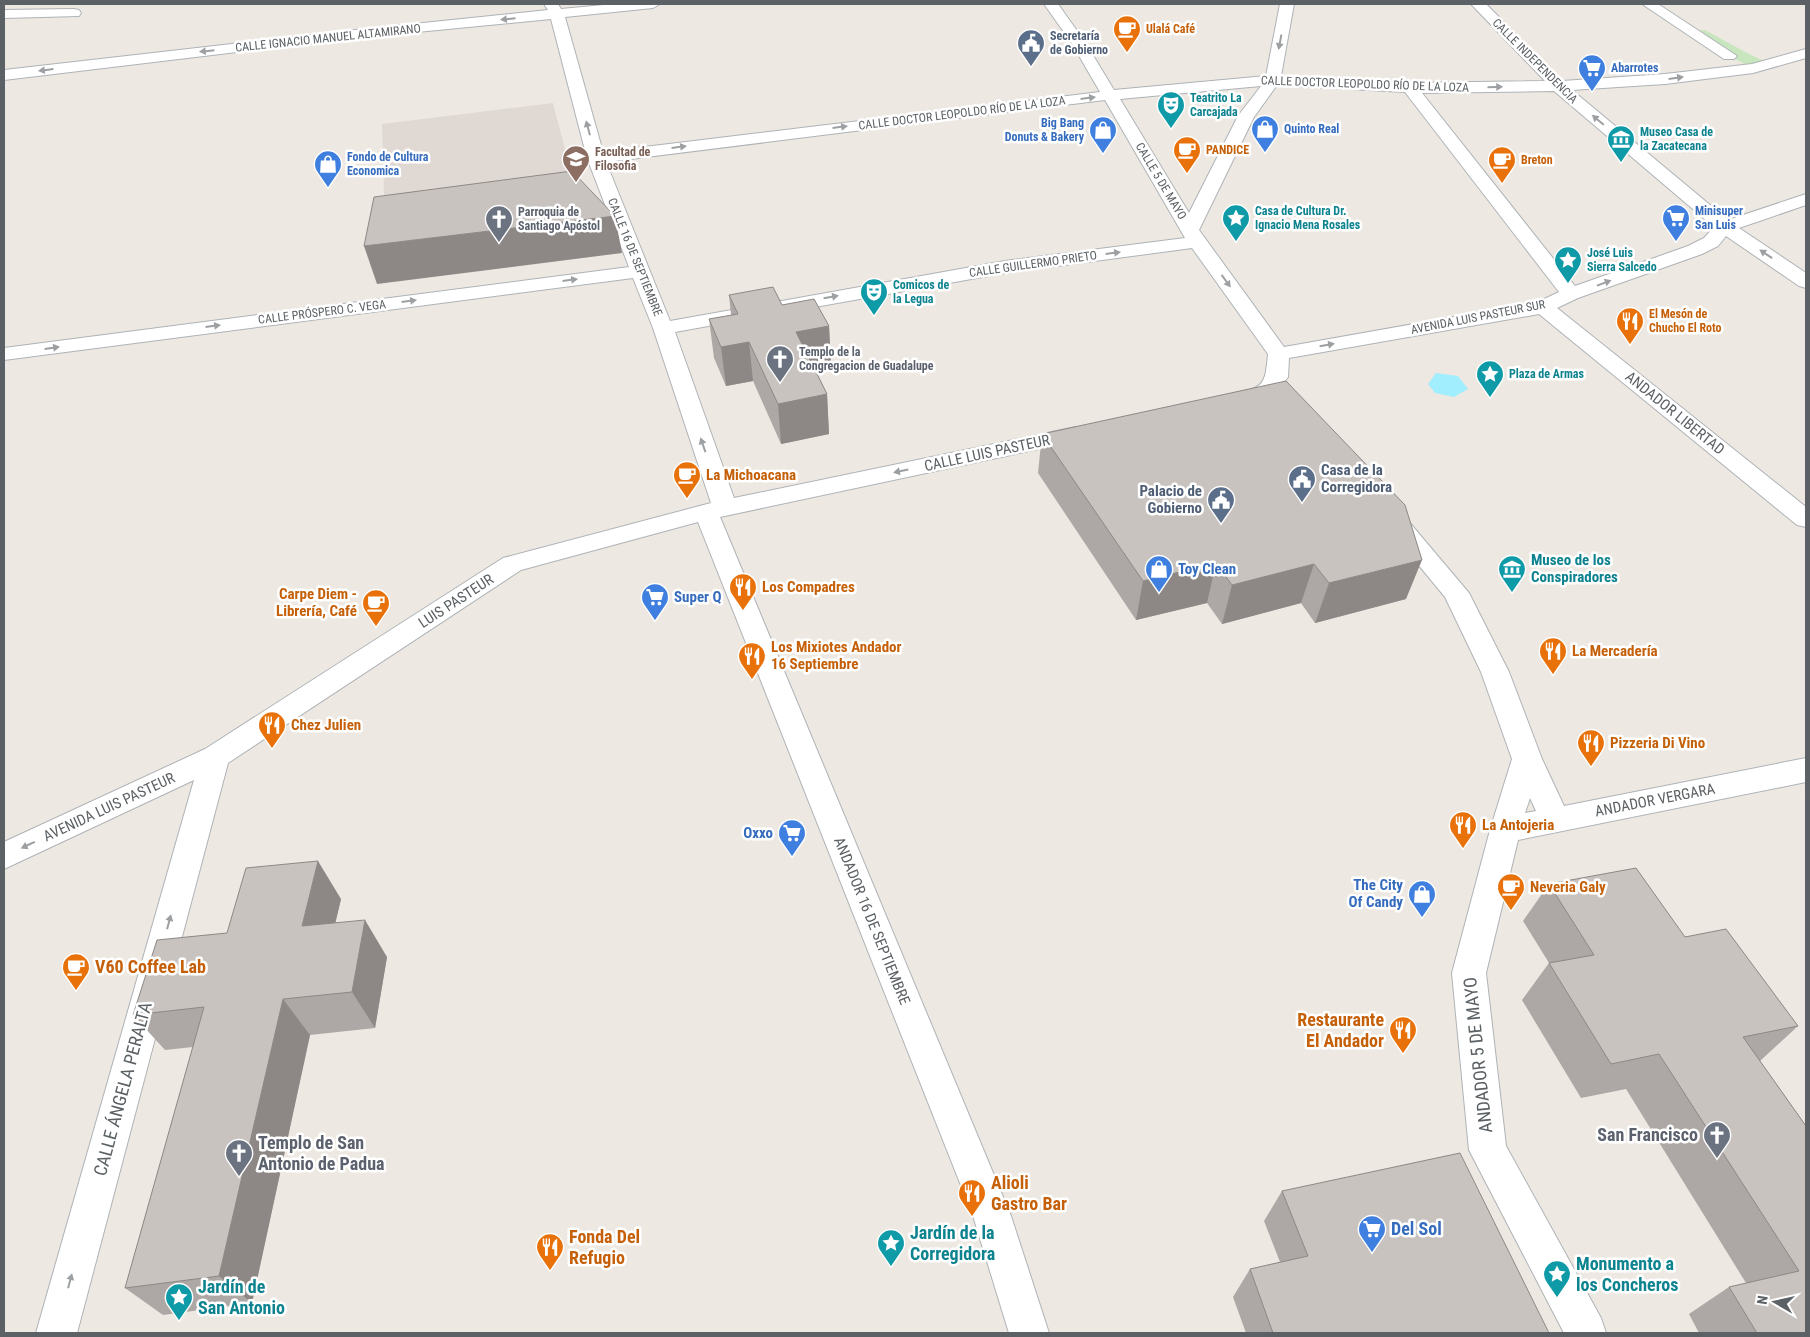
<svg xmlns="http://www.w3.org/2000/svg" width="1810" height="1337" font-family="'Roboto Condensed',sans-serif">
<style>
.education{fill:#e0d9d3}
.green{fill:#c8e6be}
.water{fill:#a1eeff}
.lines{fill:none;stroke-linecap:round;stroke-linejoin:round}
.minor-casing{stroke:#aeb3b6;stroke-width:2}
.minor{fill:#fff;fill-rule:evenodd}
.wall{fill:#ada8a5}
.shaded-wall{fill:#8d8886}
.building{fill:#c9c3c0;stroke:#8d8886}
.oneway{fill:#9da0a2}
.labels{text-anchor:middle;stroke-width:5;stroke-linejoin:round;paint-order:stroke}
.far-food-label{font-size:12px;font-weight:bold;fill:#c56008;stroke:#fff;text-anchor:start}
.far-service-label{font-size:12px;font-weight:bold;fill:#4e5e75;stroke:#fff;text-anchor:start}
.far-street-label{font-size:12px;fill:#5b6164;stroke:#fff}
.far-shop-label{font-size:12px;font-weight:bold;fill:#366cbe;stroke:#fff;text-anchor:start}
.far-culture-label{font-size:12px;font-weight:bold;fill:#0d838f;stroke:#fff;text-anchor:start}
.far-education-label{font-size:12px;font-weight:bold;fill:#785e54;stroke:#fff;text-anchor:start}
.far-worship-label{font-size:12px;font-weight:bold;fill:#5b616d;stroke:#fff;text-anchor:start}
.street-label{font-size:15px;fill:#5b6164;stroke:#fff}
.service-label{font-size:15px;font-weight:bold;fill:#4e5e75;stroke:#fff;text-anchor:start}
.food-label{font-size:15px;font-weight:bold;fill:#c56008;stroke:#fff;text-anchor:start}
.culture-label{font-size:15px;font-weight:bold;fill:#0d838f;stroke:#fff;text-anchor:start}
.shop-label{font-size:15px;font-weight:bold;fill:#366cbe;stroke:#fff;text-anchor:start}
.near-food-label{font-size:18px;font-weight:bold;fill:#c56008;stroke:#fff;text-anchor:start}
.near-street-label{font-size:18px;fill:#5b6164;stroke:#fff}
.near-worship-label{font-size:18px;font-weight:bold;fill:#5b616d;stroke:#fff;text-anchor:end}
.near-shop-label{font-size:18px;font-weight:bold;fill:#366cbe;stroke:#fff;text-anchor:start}
.near-culture-label{font-size:18px;font-weight:bold;fill:#0d838f;stroke:#fff;text-anchor:start}
</style>
<rect width="100%" height="100%" fill="#eee8e2"/>
<path class="education" d="M553,103L580,207L385,234L382,124Z"/>
<path class="green" d="M1705,30L1747,53L1770,64L1753,68L1729,56L1690,31Z"/>
<path class="water" d="M1436,373L1458,376L1468,389L1454,397L1435,393L1428,384Z"/>
<g class="lines">
<g class="minor-casing">
<g id="minor">
<path d="M544,4H558L561,9L614,4H660L653,8L565,17L603,152L1100,92L1071,42L1044,4H1058L1085,42L1114,90L1266,76L1280,4H1294L1281,76L1410,83L1545,81L1471,4H1486L1562,81L1665,74L1752,64L1806,49V58L1753,73L1665,84L1572,90L1728,220L1806,194V205L1739,228L1806,273V288L1799,286L1726,236L1718,246L1702,254L1578,298L1557,308L1806,507V527L1797,525L1539,314L1289,358L1288,377L1272,399L1241,406L1233,404L1230,399L1233,394C1264,387 1265,386 1268,354L1192,248L1005,273L675,332L734,498L1076,427L1084,429L1087,434L1084,439L1076,441L720,517L1011,1216L1049,1333H1009L973,1216L698,522L521,570L228,763L77,1333H36L194,780L4,869V842L205,749L503,558L711,503L653,328L633,278L4,360V348L629,267L587,158L551,19L355,38L4,80V70L355,30L548,10ZM1277,85L1405,92L1559,292L1538,302L1284,347L1199,230L1254,117ZM1261,86L1238,116L1189,213L1120,99ZM1554,91L1714,227L1704,238L1688,246L1575,286L1422,93ZM1105,100L1185,238L1005,261L670,321L606,162Z"/>
<path d="M1642,4H1658L1737,56L1734,59H1724Z"/>
<path d="M74,9L79,10L81,13L79,16L4,18V10Z"/>
<path d="M1395,514L1404,516L1469,593L1509,672L1542,759L1564,806L1806,758V782L1518,840L1486,973L1506,1146L1601,1318L1606,1333H1564L1469,1150L1452,973L1490,830L1512,759L1481,672L1445,597L1383,522L1386,516ZM1530,798L1536,811L1525,813Z"/>
</g>
</g>
<use href="#minor" class="minor"/>
</g>
<g class="wall">
<path d="M729,295L782,305L829,326L831,365L814,368L827,394L829,434L781,444L753,381L726,386L714,358L709,319L731,315Z"/>
<path d="M1042,434L1406,599L1315,623L1301,603L1222,624L1207,603L1136,620L1038,473Z"/>
<path d="M1549,884L1685,937L1798,1026L1760,1061L1806,1126V1333H1699L1689,1314L1729,1287L1746,1283L1626,1089L1581,1098L1522,1000L1549,963L1523,921Z"/>
<path d="M341,899L335,923L387,957L375,1028L310,1035L252,1303L163,1315L125,1288L193,1047L165,1050L133,1015L227,933Z"/>
<path d="M1282,1191L1549,1333H1246L1233,1297L1250,1269L1280,1262L1264,1221Z"/>
</g>
<g class="shaded-wall">
<path d="M615,216L622,253L377,284L364,246Z"/>
<path d="M829,326L831,365L799,371L796,332Z"/>
<path d="M749,342L753,381L726,386L721,347Z"/>
<path d="M827,394L829,434L781,444L778,404Z"/>
<path d="M1422,560L1406,599L1315,623L1329,583Z"/>
<path d="M1216,563L1207,603L1136,620L1143,581Z"/>
<path d="M1314,564L1301,603L1222,624L1232,585Z"/>
<path d="M318,861L341,899L326,963L302,926Z"/>
<path d="M365,920L387,957L375,1028L352,992Z"/>
<path d="M283,999L310,1035L252,1303L219,1276Z"/>
</g>
<g class="building">
<path d="M572,171L615,216L364,246L374,197Z"/>
<path d="M773,287L782,305L814,299L829,326L796,332L827,394L778,404L749,342L721,347L709,319L738,314L729,295Z"/>
<path d="M1286,381L1405,505L1422,560L1329,583L1314,564L1232,585L1216,563L1143,581L1042,434Z"/>
<path d="M318,861L302,926L365,920L352,992L283,999L219,1276L125,1288L204,1007L133,1015L157,940L227,933L246,868Z"/>
<path d="M1636,868L1685,937L1726,929L1798,1026L1743,1037L1806,1126V1333H1757L1729,1287L1799,1271L1659,1054L1611,1064L1549,963L1594,955L1549,884Z"/>
<path d="M1460,1153L1549,1333H1273L1250,1269L1308,1256L1282,1191Z"/>
</g>
<defs><path id="oneway-solid" d="M-6-.8H1V-3.2L6.5 0L1 3.2V.8H-6Z" transform="scale(1.25)"/></defs>
<g class="oneway">
<use href="#oneway-solid" transform="translate(508 19) rotate(174)"/>
<use href="#oneway-solid" transform="translate(1280 42) rotate(101)"/>
<use href="#oneway-solid" transform="translate(207 51) rotate(174)"/>
<use href="#oneway-solid" transform="translate(46 70) rotate(173)"/>
<use href="#oneway-solid" transform="translate(1676 78) rotate(-8)"/>
<use href="#oneway-solid" transform="translate(1495 87) rotate(-1)"/>
<use href="#oneway-solid" transform="translate(1088 98) rotate(-7)"/>
<use href="#oneway-solid" transform="translate(1598 120) rotate(-140)"/>
<use href="#oneway-solid" transform="translate(840 127) rotate(-7)"/>
<use href="#oneway-solid" transform="translate(588 128) rotate(-105)"/>
<use href="#oneway-solid" transform="translate(679 147) rotate(-7)"/>
<use href="#oneway-solid" transform="translate(1113 253) rotate(-7)"/>
<use href="#oneway-solid" transform="translate(1766 254) rotate(-146)"/>
<use href="#oneway-solid" transform="translate(570 280) rotate(-7)"/>
<use href="#oneway-solid" transform="translate(1226 281) rotate(54)"/>
<use href="#oneway-solid" transform="translate(1604 283) rotate(-20)"/>
<use href="#oneway-solid" transform="translate(831 297) rotate(-10)"/>
<use href="#oneway-solid" transform="translate(409 301) rotate(-7)"/>
<use href="#oneway-solid" transform="translate(213 326) rotate(-7)"/>
<use href="#oneway-solid" transform="translate(1327 345) rotate(-10)"/>
<use href="#oneway-solid" transform="translate(52 348) rotate(-8)"/>
<use href="#oneway-solid" transform="translate(703 445) rotate(-109)"/>
<use href="#oneway-solid" transform="translate(901 471) rotate(168)"/>
<use href="#oneway-solid" transform="translate(28 845) rotate(155)"/>
<use href="#oneway-solid" transform="translate(169 922) rotate(-75)"/>
<use href="#oneway-solid" transform="translate(70 1281) rotate(-75)"/>
</g>
<defs>
<g id="cafe-pin" transform="scale(1.4375)"><path d="M0 17L-7.5 6A9.5 9.5 0 1 1 7.5 6Z" fill="#e8710a" stroke="#fff"/><path d="M-5.5-4.5H6V0H3Q3 3.5 0 3.5H-2.5Q-5.5 3.5-5.5 0ZM3-3.2v2h1.7v-2ZM-6 4.5H4V6H-6Z" fill="#fff"/></g>
<g id="civic-pin" transform="scale(1.4375)"><path d="M0 17L-7.5 6A9.5 9.5 0 1 1 7.5 6Z" fill="#5c6f8a" stroke="#fff"/><path d="M-.6-6.5H3V-4.5H.6V-3L4-1V1h2V6H-6V1h2V-1L-.6-3ZM-1.2 2.5V6h2.4V2.5Z" fill="#fff"/></g>
<g id="supermarket-pin" transform="scale(1.4375)"><path d="M0 17L-7.5 6A9.5 9.5 0 1 1 7.5 6Z" fill="#3f7fe0" stroke="#fff"/><path d="M-6-5.5h2.5l.6 2H6L4.5 2H-2.5L-4.4-4H-6ZM-1.5 3.2a1.3 1.3 0 1 0 .1 0ZM3 3.2a1.3 1.3 0 1 0 .1 0Z" fill="#fff"/></g>
<g id="theatre-pin" transform="scale(1.4375)"><path d="M0 17L-7.5 6A9.5 9.5 0 1 1 7.5 6Z" fill="#0f9aa8" stroke="#fff"/><path d="M-5-5.5Q0-4 5-5.5V0Q5 5 0 6Q-5 5-5 0ZM-3.3-2.5H-1v1.5H-3.3ZM1-2.5H3.3v1.5H1ZM-2.8 1Q0 5.5 2.8 1Z" fill="#fff"/></g>
<g id="shop-pin" transform="scale(1.4375)"><path d="M0 17L-7.5 6A9.5 9.5 0 1 1 7.5 6Z" fill="#3f7fe0" stroke="#fff"/><path d="M-5-2.5h2.3a2.7 3.5 0 0 1 5.4 0H5L5.5 6h-11ZM-1.5-2.5h3a1.5 2.3 0 0 0-3 0Z" fill="#fff"/></g>
<g id="museum-pin" transform="scale(1.4375)"><path d="M0 17L-7.5 6A9.5 9.5 0 1 1 7.5 6Z" fill="#0f9aa8" stroke="#fff"/><path d="M0-6L6-3V-2H-6V-3ZM-5-1h2V3h-2ZM-1-1h2V3h-2ZM3-1h2V3H3ZM-6 4H6V6H-6Z" fill="#fff"/></g>
<g id="school-pin" transform="scale(1.4375)"><path d="M0 17L-7.5 6A9.5 9.5 0 1 1 7.5 6Z" fill="#8d6e63" stroke="#fff"/><path d="M0-5L7-2L0 1L-7-2ZM-4 1L0 2.5L4 1V4Q0 6-4 4Z" fill="#fff"/></g>
<g id="sight-pin" transform="scale(1.4375)"><path d="M0 17L-7.5 6A9.5 9.5 0 1 1 7.5 6Z" fill="#0f9aa8" stroke="#fff"/><path d="M0-6L1.8-2.2L6-1.7L2.9 1.2L3.7 5.4L0 3.3L-3.7 5.4L-2.9 1.2L-6-1.7L-1.8-2.2Z" fill="#fff"/></g>
<g id="church-pin" transform="scale(1.4375)"><path d="M0 17L-7.5 6A9.5 9.5 0 1 1 7.5 6Z" fill="#6b7280" stroke="#fff"/><path d="M-1.2-6h2.4v3.5h3.3v2.4h-3.3V6h-2.4V-.1h-3.3v-2.4h3.3Z" fill="#fff"/></g>
<g id="restaurant-pin" transform="scale(1.4375)"><path d="M0 17L-7.5 6A9.5 9.5 0 1 1 7.5 6Z" fill="#e8710a" stroke="#fff"/><path d="M-5-6h1v4h1v-4h1v4h1v-4h1v5L-1.5 .5V6h-2V.5L-5-1ZM5-6V6H3V1.5H1.5Q1.5-4 5-6Z" fill="#fff"/></g>
</defs>
<g fill-rule="evenodd">
<use href="#cafe-pin" x="1127" y="29"/>
<use href="#civic-pin" x="1031" y="43"/>
<use href="#supermarket-pin" x="1592" y="68"/>
<use href="#theatre-pin" x="1171" y="105"/>
<use href="#shop-pin" x="1265" y="129"/>
<use href="#shop-pin" x="1103" y="130"/>
<use href="#museum-pin" x="1621" y="139"/>
<use href="#cafe-pin" x="1187" y="150"/>
<use href="#school-pin" x="576" y="159"/>
<use href="#cafe-pin" x="1502" y="160"/>
<use href="#shop-pin" x="328" y="164"/>
<use href="#sight-pin" x="1236" y="218"/>
<use href="#supermarket-pin" x="1676" y="218"/>
<use href="#church-pin" x="499" y="219"/>
<use href="#sight-pin" x="1568" y="260"/>
<use href="#theatre-pin" x="874" y="292"/>
<use href="#restaurant-pin" x="1630" y="321"/>
<use href="#church-pin" x="780" y="359"/>
<use href="#sight-pin" x="1490" y="374"/>
<use href="#cafe-pin" x="687" y="475"/>
<use href="#civic-pin" x="1302" y="479"/>
<use href="#civic-pin" x="1221" y="500"/>
<use href="#shop-pin" x="1159" y="569"/>
<use href="#museum-pin" x="1512" y="569"/>
<use href="#restaurant-pin" x="743" y="587"/>
<use href="#supermarket-pin" x="655" y="597"/>
<use href="#cafe-pin" x="376" y="603"/>
<use href="#restaurant-pin" x="1553" y="651"/>
<use href="#restaurant-pin" x="752" y="656"/>
<use href="#restaurant-pin" x="272" y="725"/>
<use href="#restaurant-pin" x="1591" y="743"/>
<use href="#restaurant-pin" x="1463" y="825"/>
<use href="#supermarket-pin" x="792" y="833"/>
<use href="#cafe-pin" x="1511" y="887"/>
<use href="#shop-pin" x="1422" y="894"/>
<use href="#cafe-pin" x="76" y="967"/>
<use href="#restaurant-pin" x="1403" y="1030"/>
<use href="#church-pin" x="1717" y="1135"/>
<use href="#church-pin" x="239" y="1153"/>
<use href="#restaurant-pin" x="972" y="1193"/>
<use href="#supermarket-pin" x="1372" y="1229"/>
<use href="#sight-pin" x="891" y="1243"/>
<use href="#restaurant-pin" x="550" y="1247"/>
<use href="#sight-pin" x="1557" y="1274"/>
<use href="#sight-pin" x="179" y="1297"/>
</g>
<g class="labels">
<g class="far-food-label">
<text x="1146" y="33">Ulalá Café</text>
<text x="1206" y="154">PANDICE</text>
<text x="1521" y="164">Breton</text>
<text x="1649" y="318">El Mesón de<tspan x="1649" dy="14">Chucho El Roto</tspan></text>
</g>
<g class="far-service-label">
<text x="1050" y="40">Secretaría<tspan x="1050" dy="14">de Gobierno</tspan></text>
</g>
<g class="far-street-label">
<text transform="translate(328 38) rotate(-6)" y="4">CALLE IGNACIO MANUEL ALTAMIRANO</text>
<text transform="translate(1535 61) rotate(45)" y="4">CALLE INDEPENDENCIA</text>
<text transform="translate(1365 84) rotate(2)" y="4">CALLE DOCTOR LEOPOLDO RÍO DE LA LOZA</text>
<text transform="translate(962 113) rotate(-7)" y="4">CALLE DOCTOR LEOPOLDO RÍO DE LA LOZA</text>
<text transform="translate(1161 181) rotate(59)" y="4">CALLE 5 DE MAYO</text>
<text transform="translate(635 257) rotate(68)" y="4">CALLE 16 DE SEPTIEMBRE</text>
<text transform="translate(1033 264) rotate(-8)" y="4">CALLE GUILLERMO PRIETO</text>
<text transform="translate(322 312) rotate(-7)" y="4">CALLE PRÓSPERO C. VEGA</text>
<text transform="translate(1478 317) rotate(-11)" y="4">AVENIDA LUIS PASTEUR SUR</text>
</g>
<g class="far-shop-label">
<text x="1611" y="72">Abarrotes</text>
<text x="1084" y="127" text-anchor="end">Big Bang<tspan x="1084" dy="14">Donuts &amp; Bakery</tspan></text>
<text x="1284" y="133">Quinto Real</text>
<text x="347" y="161">Fondo de Cultura<tspan x="347" dy="14">Economica</tspan></text>
<text x="1695" y="215">Minisuper<tspan x="1695" dy="14">San Luis</tspan></text>
</g>
<g class="far-culture-label">
<text x="1190" y="102">Teatrito La<tspan x="1190" dy="14">Carcajada</tspan></text>
<text x="1640" y="136">Museo Casa de<tspan x="1640" dy="14">la Zacatecana</tspan></text>
<text x="1255" y="215">Casa de Cultura Dr.<tspan x="1255" dy="14">Ignacio Mena Rosales</tspan></text>
<text x="1587" y="257">José Luis<tspan x="1587" dy="14">Sierra Salcedo</tspan></text>
<text x="893" y="289">Comicos de<tspan x="893" dy="14">la Legua</tspan></text>
<text x="1509" y="378">Plaza de Armas</text>
</g>
<g class="far-education-label">
<text x="595" y="156">Facultad de<tspan x="595" dy="14">Filosofia</tspan></text>
</g>
<g class="far-worship-label">
<text x="518" y="216">Parroquia de<tspan x="518" dy="14">Santiago Apóstol</tspan></text>
<text x="799" y="356">Templo de la<tspan x="799" dy="14">Congregacion de Guadalupe</tspan></text>
</g>
<g class="street-label">
<text transform="translate(1675 413) rotate(39)" y="5">ANDADOR LIBERTAD</text>
<text transform="translate(987 453) rotate(-12)" y="5">CALLE LUIS PASTEUR</text>
<text transform="translate(456 601) rotate(-33)" y="5">LUIS PASTEUR</text>
<text transform="translate(1655 800) rotate(-11)" y="5">ANDADOR VERGARA</text>
<text transform="translate(109 807) rotate(-25)" y="5">AVENIDA LUIS PASTEUR</text>
<text transform="translate(872 921) rotate(68)" y="5">ANDADOR 16 DE SEPTIEMBRE</text>
</g>
<g class="service-label">
<text x="1321" y="475">Casa de la<tspan x="1321" dy="17">Corregidora</tspan></text>
<text x="1202" y="496" text-anchor="end">Palacio de<tspan x="1202" dy="17">Gobierno</tspan></text>
</g>
<g class="food-label">
<text x="706" y="480">La Michoacana</text>
<text x="762" y="592">Los Compadres</text>
<text x="357" y="599" text-anchor="end">Carpe Diem -<tspan x="357" dy="17">Librería, Café</tspan></text>
<text x="771" y="652">Los Mixiotes Andador<tspan x="771" dy="17">16 Septiembre</tspan></text>
<text x="1572" y="656">La Mercadería</text>
<text x="291" y="730">Chez Julien</text>
<text x="1610" y="748">Pizzeria Di Vino</text>
<text x="1482" y="830">La Antojeria</text>
<text x="1530" y="892">Neveria Galy</text>
</g>
<g class="culture-label">
<text x="1531" y="565">Museo de los<tspan x="1531" dy="17">Conspiradores</tspan></text>
</g>
<g class="shop-label">
<text x="1178" y="574">Toy Clean</text>
<text x="674" y="602">Super Q</text>
<text x="773" y="838" text-anchor="end">Oxxo</text>
<text x="1403" y="890" text-anchor="end">The City<tspan x="1403" dy="17">Of Candy</tspan></text>
</g>
<g class="near-food-label">
<text x="95" y="973">V60 Coffee Lab</text>
<text x="1384" y="1026" text-anchor="end">Restaurante<tspan x="1384" dy="21">El Andador</tspan></text>
<text x="991" y="1189">Alioli<tspan x="991" dy="21">Gastro Bar</tspan></text>
<text x="569" y="1243">Fonda Del<tspan x="569" dy="21">Refugio</tspan></text>
</g>
<g class="near-street-label">
<text transform="translate(1478 1055) rotate(-96)" y="6">ANDADOR 5 DE MAYO</text>
<text transform="translate(123 1089) rotate(-75)" y="6">CALLE ÁNGELA PERALTA</text>
</g>
<g class="near-worship-label">
<text x="1698" y="1141">San Francisco</text>
<text x="258" y="1149" text-anchor="start">Templo de San<tspan x="258" dy="21">Antonio de Padua</tspan></text>
</g>
<g class="near-shop-label">
<text x="1391" y="1235">Del Sol</text>
</g>
<g class="near-culture-label">
<text x="910" y="1239">Jardín de la<tspan x="910" dy="21">Corregidora</tspan></text>
<text x="1576" y="1270">Monumento a<tspan x="1576" dy="21">los Concheros</tspan></text>
<text x="198" y="1293">Jardín de<tspan x="198" dy="21">San Antonio</tspan></text>
</g>
</g>
<rect width="1810" height="1337" fill="none" stroke="#5b6164" stroke-width="10"/>
<g transform="translate(1775 1302) rotate(279)" stroke="#ffffff" stroke-width="4" paint-order="stroke">
<path d="M0-4L9 19L0 12L-9 19Z" fill="#5b6164"/>
<text y="-8" font-size="14" font-weight="bold" text-anchor="middle" fill="#5b6164">N</text>
</g>
</svg>
